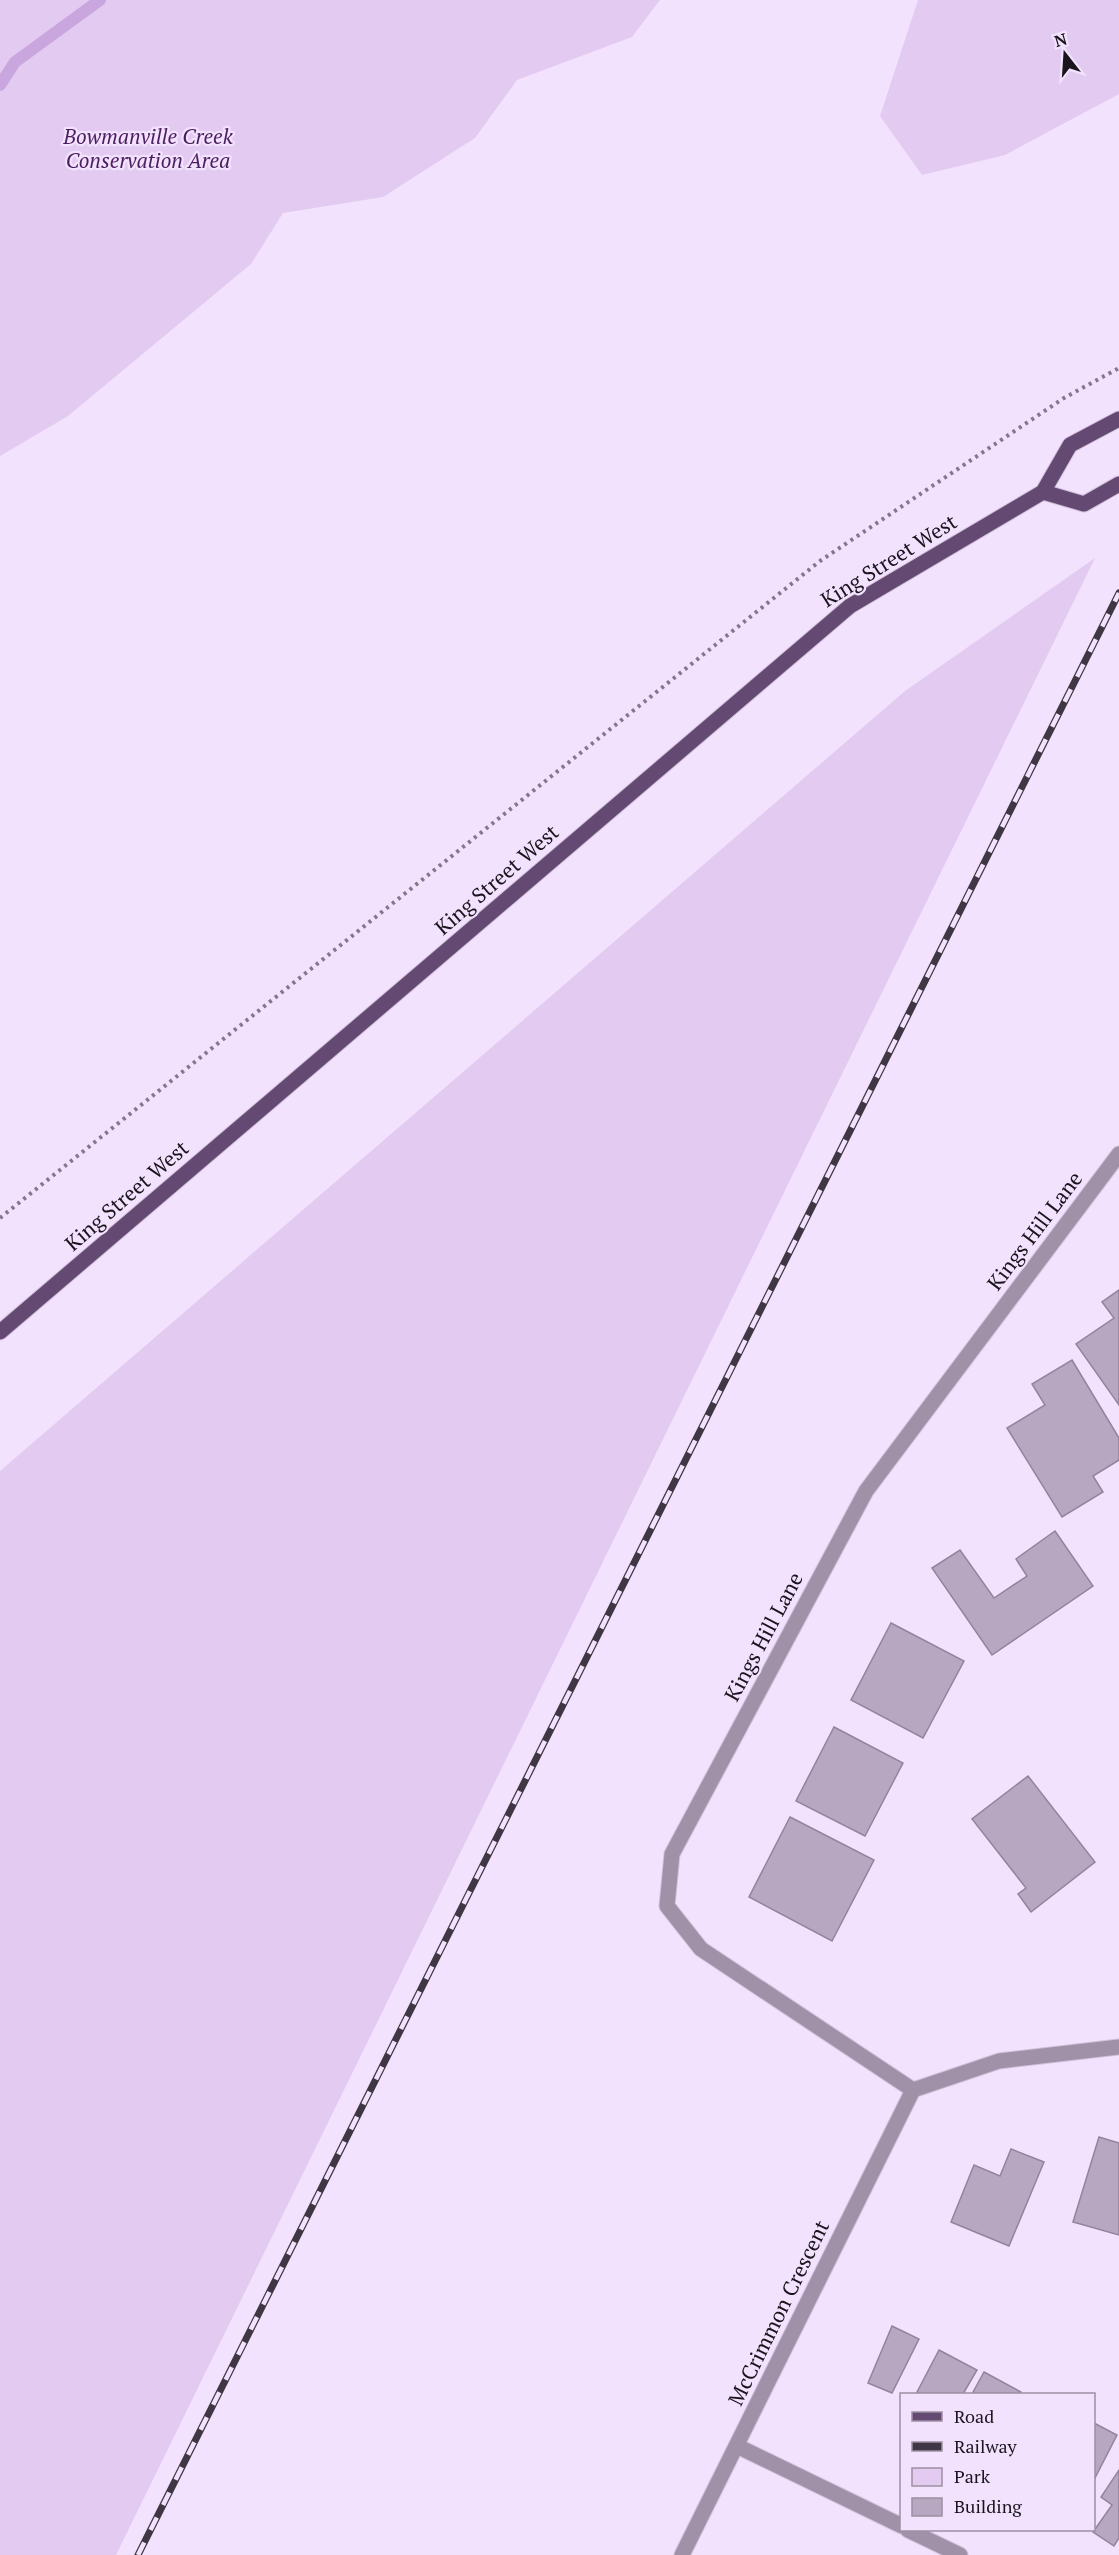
<svg xmlns="http://www.w3.org/2000/svg" width="1119" height="2555" font-family="'PT Serif',serif">
<style>
.green{fill:#e2caf1}
.lines{fill:none;stroke-linecap:round;stroke-linejoin:round}
.stream{stroke:#c9a6de;stroke-width:12}
.building{fill:#b7a7c1;stroke:#93849d;stroke-width:1.5}
.minor-casing{stroke:#d0c1d9;stroke-width:17}
.major-casing{stroke:#d0c1d9;stroke-width:17}
.path{stroke:#83788a;stroke-width:4;stroke-dasharray:3 4.5;stroke-linecap:butt}
.minor{stroke:#a091a9;stroke-width:15}
.major{stroke:#644973;stroke-width:15}
.rail-casing{stroke:#3f3743;stroke-width:7}
.rail{stroke:#f3e2fd;stroke-width:4.5;stroke-dasharray:14;stroke-linecap:butt}
.labels{text-anchor:middle;stroke-width:4.5;stroke-linejoin:round;paint-order:stroke}
.park-label{font-size:21px;font-style:italic;fill:#4a1e5f;stroke:#f3e2fd}
.street-label{font-size:21px;fill:#1a141d;stroke:#f3e2fd}
</style>
<rect width="100%" height="100%" fill="#f3e2fd"/>
<g class="green">
<path d="M0,0H660L632,37L517,80L475,138L383,197L283,213L251,264L68,416L0,456Z"/>
<path d="M918,0H1119V94L1005,155L922,175L880,116Z"/>
<path d="M1095,558L116,2555H0V1471L905,691Z"/>
</g>
<g class="lines">
<path class="stream" d="M0,85L15,62L100,0"/>
</g>
<g class="building">
<path d="M1119,1290V1405L1076,1344L1114,1318L1102,1302Z"/>
<path d="M1072,1360L1119,1438V1460L1093,1476L1103,1492L1062,1517L1007,1428L1045,1405L1032,1384Z"/>
<path d="M1055,1531L1093,1586L992,1655L932,1568L960,1550L994,1598L1027,1576L1016,1559Z"/>
<path d="M891,1623L964,1661L923,1738L851,1700Z"/>
<path d="M834,1727L903,1763L865,1836L796,1801Z"/>
<path d="M1028,1776L1095,1862L1031,1912L1018,1894L1026,1888L972,1819Z"/>
<path d="M790,1817L874,1860L832,1941L749,1897Z"/>
<path d="M1099,2137L1119,2143V2235L1073,2222Z"/>
<path d="M1011,2149L1044,2162L1009,2246L951,2222L974,2165L1000,2176Z"/>
<path d="M892,2326L919,2339L892,2393L868,2383Z"/>
<path d="M939,2350L977,2370L963,2394H916Z"/>
<path d="M984,2372L1021,2392L1020,2394H972Z"/>
<path d="M1094,2423L1117,2435L1094,2480Z"/>
<path d="M1119,2470V2538L1114,2546L1093,2532L1112,2505L1101,2497Z"/>
</g>
<g class="lines">
<g class="minor-casing">
<g id="minor">
<path d="M913,2090L701,1949L667,1906L672,1854L866,1491L1119,1154"/>
<path d="M913,2090L999,2061L1119,2047"/>
<path d="M737,2446L902,2526"/>
<path d="M908,2530L960,2555"/>
<path d="M682,2555L913,2090"/>
</g>
</g>
<g class="major-casing">
<g id="major">
<path d="M1043,492L1084,504L1119,484"/>
<path d="M0,1332L850,606L1043,492L1070,445L1119,419"/>
</g>
</g>
<path class="path" d="M0,1218L820,561L1064,398L1119,368"/>
<use href="#minor" class="minor"/>
<use href="#major" class="major"/>
<g class="rail-casing">
<path id="rail" d="M138,2555L1119,593"/>
</g>
<use href="#rail" class="rail"/>
</g>
<g class="labels">
<g class="park-label">
<text x="148" y="144">Bowmanville Creek<tspan x="148" dy="24">Conservation Area</tspan></text>
</g>
<g class="street-label">
<text transform="translate(889 561) rotate(-32)" y="7">King Street West</text>
<text transform="translate(497 880) rotate(-41)" y="7">King Street West</text>
<text transform="translate(127 1196) rotate(-41)" y="7">King Street West</text>
<text transform="translate(1035 1231) rotate(-53)" y="7">Kings Hill Lane</text>
<text transform="translate(764 1637) rotate(-62)" y="7">Kings Hill Lane</text>
<text transform="translate(779 2313) rotate(-64)" y="7">McCrimmon Crescent</text>
</g>
</g>
<rect x="900" y="2393" width="195" height="138" fill="#f3e2fd" stroke="#9c90a3" stroke-width="1.5"/>
<rect x="912" y="2412" width="30" height="9" fill="#644973" stroke="#9c90a3" stroke-width="1.5"/>
<text x="954" y="2423" font-size="18" fill="#1a141d">Road</text>
<rect x="912" y="2442" width="30" height="9" fill="#3f3743" stroke="#9c90a3" stroke-width="1.5"/>
<text x="954" y="2453" font-size="18" fill="#1a141d">Railway</text>
<rect x="912" y="2468" width="30" height="18" fill="#e2caf1" stroke="#9c90a3" stroke-width="1.5"/>
<text x="954" y="2483" font-size="18" fill="#1a141d">Park</text>
<rect x="912" y="2498" width="30" height="18" fill="#b7a7c1" stroke="#9c90a3" stroke-width="1.5"/>
<text x="954" y="2513" font-size="18" fill="#1a141d">Building</text>
<g transform="translate(1065 54) rotate(343)" stroke="#f3e2fd" stroke-width="4.5" paint-order="stroke">
<path d="M0-4.5L10 22L0 15L-10 22Z" fill="#1a141d"/>
<text y="-9" font-size="16" font-weight="bold" text-anchor="middle" fill="#1a141d">N</text>
</g>
</svg>
